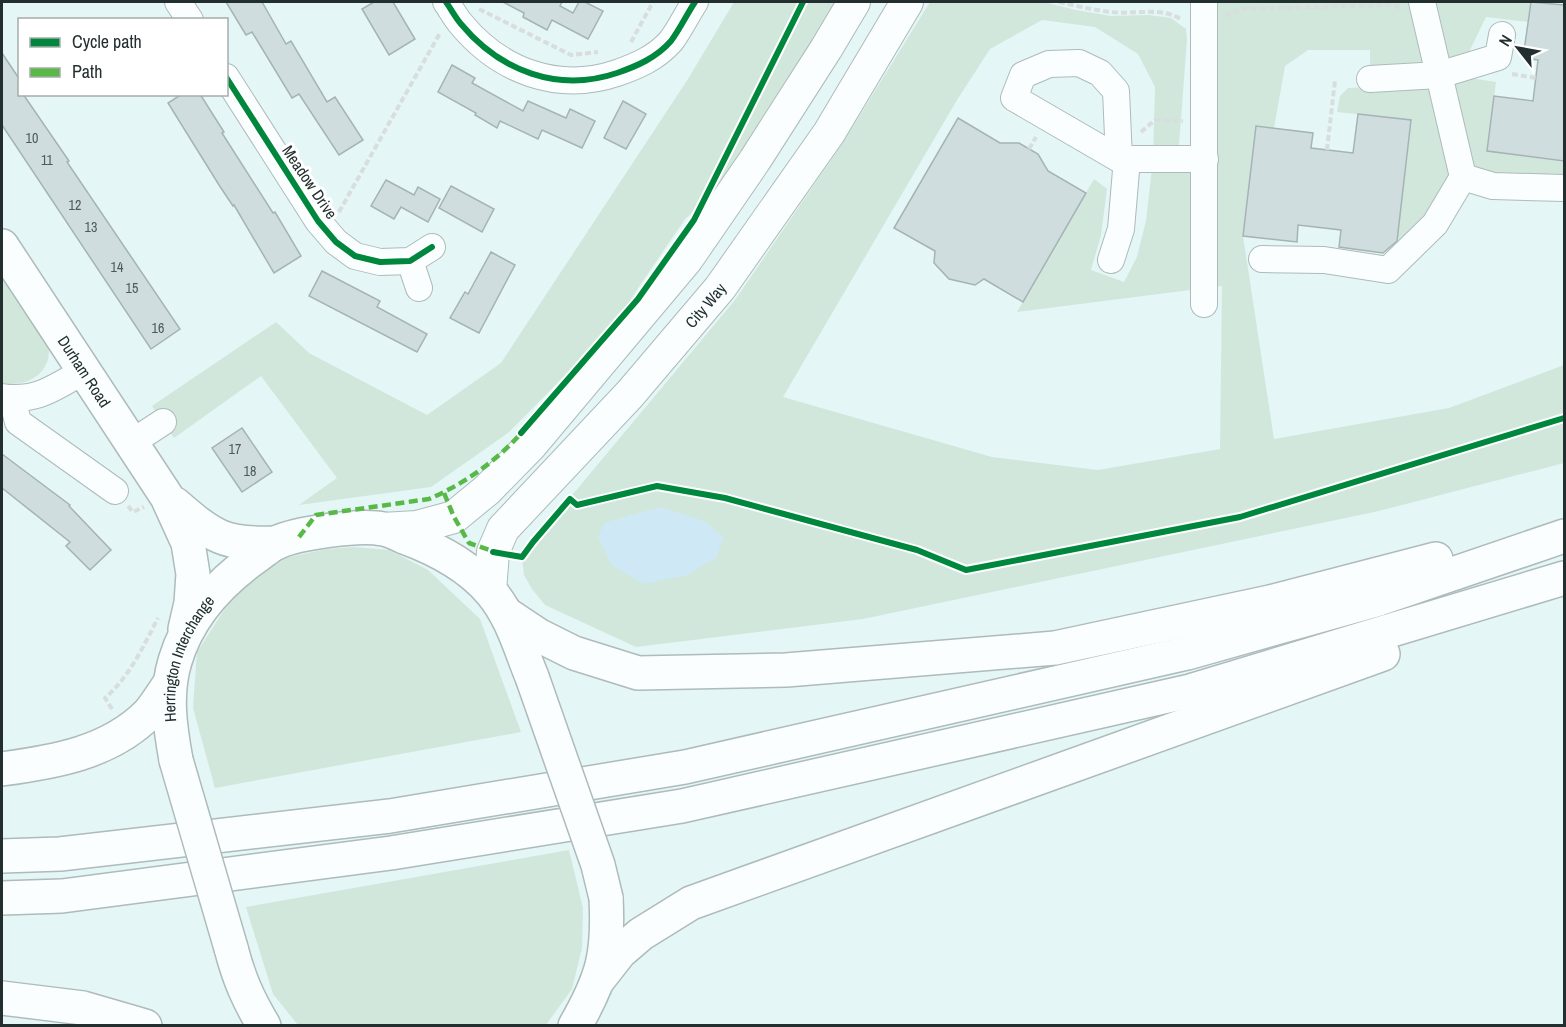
<svg xmlns="http://www.w3.org/2000/svg" width="1566" height="1027" font-family="'Archivo Narrow',sans-serif">
<style>
.green{fill:#d2e7db;fill-rule:evenodd}
.water{fill:#cee8f6}
.building{fill:#cfddde;stroke:#a5b3b4;stroke-width:1.5}
.lines{fill:none;stroke-linecap:round;stroke-linejoin:round}
.minor-casing{stroke:#adbbba;stroke-width:28}
.major-casing{stroke:#adbbba;stroke-width:34}
.highway-casing{stroke:#adbbba;stroke-width:36}
.path{stroke:#d8dddd;stroke-width:4;stroke-dasharray:6 3;stroke-linecap:butt}
.minor{stroke:#fbfefe;stroke-width:26}
.major{stroke:#fbfefe;stroke-width:32}
.highway{stroke:#fbfefe;stroke-width:33}
.highway-bridge-casing{stroke:#adbbba;stroke-width:36;stroke-linecap:butt}
.highway-bridge{stroke:#fbfefe;stroke-width:33}
.quiet{stroke:#58b947;stroke-width:4.5;stroke-dasharray:9 4.5;stroke-linecap:butt}
.cycleway-casing{stroke:#fff;stroke-width:10}
.cycleway{stroke:#00873e;stroke-width:6}
.labels{text-anchor:middle;stroke-width:6;stroke-linejoin:round;paint-order:stroke}
.number-label{font-size:14px;fill:#4d5a5a}
.street-label{font-size:16px;fill:#222f2e;stroke:#fff}
</style>
<rect width="100%" height="100%" fill="#e4f6f5"/>
<g class="green">
<path d="M734,2H854L755,160L685,219L609,331L508,433L431,487L299,505L337,478L261,376L174,438L152,406L276,322L309,353L427,415L501,363L688,79Z"/>
<path d="M930,2H1044L1076,10L1111,16L1149,15L1171,18L1186,29L1187,39L1178,158L1204,159V2H1531L1528,22L1486,17L1469,52L1463,77L1496,82L1487,151L1564,161V180L1446,192L1395,255L1411,120L1337,112L1340,96L1348,88L1370,87V50H1308L1285,66L1274,128L1256,127L1243,236L1274,439L1449,408L1564,365V463L1379,511L863,619L636,647L545,605L532,589L524,575L522,557L533,542L735,300L842,144ZM1042,20L1095,27L1138,54L1155,87L1153,159L1146,221L1137,257L1124,282L1091,270L1101,235L1107,189L1094,179L1017,312L1222,286L1220,449L1098,470L992,457L783,397L957,100L990,49Z"/>
<path d="M2,270L49,348C49,352 49,359 47,362C40,381 19,386 2,383Z"/>
<path d="M354,547L389,550L428,570L480,619L521,732L215,788L193,708L197,652L233,596L279,559L327,549Z"/>
<path d="M569,850L583,908L582,948L572,989L546,1025H298L273,994L246,907Z"/>
</g>
<path class="water" d="M660,507L704,521L723,536L717,557L687,575L644,584L612,565L598,537L604,523Z"/>
<g class="building">
<path d="M226,2H262L286,44L291,41L327,102L335,97L363,140L339,155L299,94L292,98L252,32L246,35Z"/>
<path d="M374,2H393L415,39L389,55L362,9Z"/>
<path d="M503,2H562L560,6L573,13L579,2H585L603,11L588,39L552,20L547,30L523,17L524,13Z"/>
<path d="M1531,2L1564,5V161L1487,151L1494,96L1533,101L1538,60L1523,58Z"/>
<path d="M2,53L20,80V94H23L69,161L67,162L180,329L151,349L2,125Z"/>
<path d="M452,65L475,78L472,83L523,111L528,101L566,118L570,109L595,121L582,148L542,130L538,139L500,121L497,128L475,115L476,113L438,92Z"/>
<path d="M182,94H200L224,132L222,133L273,213L275,212L301,256L274,273L234,205L233,206L219,185L168,103Z"/>
<path d="M623,101L646,114L626,149L604,138Z"/>
<path d="M1358,114L1411,120L1397,241L1383,253L1339,247L1341,230L1298,225L1297,242L1243,236L1256,126L1313,133L1311,148L1353,153Z"/>
<path d="M958,118L1000,143H1019L1038,154L1048,171L1086,193L1023,302L984,279L975,285L949,279L934,263L935,251L894,228Z"/>
<path d="M386,180L414,195L418,187L440,199L428,222L401,207L394,219L371,206Z"/>
<path d="M451,186L494,209L482,232L439,208Z"/>
<path d="M491,252L515,265L479,333L450,318L465,292L468,294Z"/>
<path d="M322,271L380,301L377,307L427,334L417,352L309,296Z"/>
<path d="M242,428L272,472L242,492L212,448Z"/>
<path d="M2,454L70,505L69,506L111,550L90,570L66,546L70,542L2,488Z"/>
</g>
<g class="lines">
<g class="minor-casing">
<g id="minor">
<path d="M178,2L190,20"/>
<path d="M446,2C451,9 455,17 461,24C500,71 558,93 617,73C637,66 656,58 671,41C680,29 687,14 695,2"/>
<path d="M1204,2V304"/>
<path d="M226,77L318,221L336,242L355,256L380,262L410,261L432,247"/>
<path d="M1370,79L1439,75L1498,57L1502,35"/>
<path d="M1119,159L1116,91L1100,73L1079,63L1049,64L1023,75L1014,98L1119,159H1205"/>
<path d="M1463,177L1493,186L1564,188"/>
<path d="M1262,259L1324,260L1388,270L1435,224L1463,177L1422,2"/>
<path d="M1111,260L1121,229L1127,159"/>
<path d="M410,261L419,288"/>
<path d="M2,397C36,402 54,388 82,372"/>
<path d="M12,398L18,422L115,491"/>
<path d="M131,443L163,422"/>
</g>
</g>
<g class="major-casing">
<g id="major">
<path d="M382,529L417,527L454,517L487,490L531,445L687,259L755,160L826,49L854,2"/>
<path id="s1" d="M490,591L493,552L503,529L630,394L720,288L829,133L907,2"/>
</g>
</g>
<g class="highway-casing">
<g id="highway">
<path id="s2" d="M2,246L167,497L188,543L193,574L191,603L185,629"/>
<path d="M175,504C213,537 224,545 276,543"/>
<path d="M508,615L538,635L574,653L638,673L786,670L1055,648L1270,602L1436,559"/>
<path id="s3" d="M176,760C170,727 165,694 175,661C188,617 220,582 257,556C263,552 269,546 276,543C296,533 361,524 383,529C390,530 397,534 404,537C437,549 468,565 491,592C512,617 520,648 532,677"/>
<path d="M2,769C54,762 109,753 148,714C156,705 163,693 170,683"/>
<path d="M2,856L60,854L390,816L685,767L1187,653L1379,599L1564,536"/>
<path d="M2,898L62,896L391,853L682,806L1190,691L1564,578"/>
<path d="M231,948C239,979 248,999 264,1026"/>
<path d="M598,980L620,952L641,934L691,903L1383,654"/>
<path d="M2,998L83,1008L145,1026"/>
<path d="M575,1026C603,977 609,954 606,898"/>
</g>
</g>
<g class="path">
<path d="M1059,2C1076,6 1093,10 1111,12C1133,15 1163,6 1182,20"/>
<path d="M479,9L571,55L598,52"/>
<path d="M1226,17L1228,14L1243,9L1391,5L1402,8"/>
<path d="M631,42L653,2"/>
<path d="M1512,74L1536,78"/>
<path d="M1141,132L1155,120L1183,121"/>
<path d="M1029,149L1036,137"/>
<path d="M1327,150L1335,80"/>
<path d="M339,212L440,33"/>
<path d="M128,506L133,512L144,507"/>
<path d="M112,709L105,698C130,676 143,647 158,618"/>
</g>
<use href="#minor" class="minor"/>
<use href="#major" class="major"/>
<use href="#highway" class="highway"/>
<g class="highway-bridge-casing">
<g id="highway-bridge">
<path d="M532,677L598,865L606,898"/>
<path d="M176,760L231,948"/>
</g>
</g>
<use href="#highway-bridge" class="highway-bridge"/>
<g class="quiet">
<path d="M444,493L454,517L469,543L498,553"/>
<path d="M299,537L316,515L429,499C466,483 498,460 525,429"/>
</g>
<g class="cycleway-casing">
<g id="cycleway">
<path d="M446,2C451,9 455,17 461,24C500,71 558,93 617,73C637,66 656,58 671,41C680,29 687,14 695,2"/>
<path d="M226,77L318,221L336,242L355,256L380,262L410,261L432,247"/>
<path d="M521,433L638,299L694,220L803,2"/>
<path d="M493,552L522,557L533,542L570,499L577,505L657,486L725,498L917,550L966,570L1240,517L1564,418"/>
</g>
</g>
<use href="#cycleway" class="cycleway"/>
</g>
<g class="labels">
<g class="number-label">
<text x="32" y="143">10</text>
<text x="47" y="165">11</text>
<text x="75" y="210">12</text>
<text x="91" y="232">13</text>
<text x="117" y="272">14</text>
<text x="132" y="293">15</text>
<text x="158" y="333">16</text>
<text x="235" y="454">17</text>
<text x="250" y="476">18</text>
</g>
<g class="street-label">
<text transform="translate(310 182) rotate(56)" y="6">Meadow Drive</text>
<text dy="6" stroke="none"><textPath href="#s1" startOffset="366">City Way</textPath></text>
<text dy="6" stroke="none"><textPath href="#s2" startOffset="150">Durham Road</textPath></text>
<text dy="6" stroke="none"><textPath href="#s3" startOffset="106">Herrington Interchange</textPath></text>
</g>
</g>
<rect width="1566" height="1027" fill="none" stroke="#222f2e" stroke-width="6"/>
<rect x="18" y="18" width="210" height="78" fill="#ffffff" stroke="#a7acab" stroke-width="1.5"/>
<rect x="30" y="38" width="30" height="9" fill="#00873e" stroke="#a7acab" stroke-width="1.5"/>
<text x="72" y="48" font-size="18" fill="#222f2e">Cycle path</text>
<rect x="30" y="68" width="30" height="9" fill="#58b947" stroke="#a7acab" stroke-width="1.5"/>
<text x="72" y="78" font-size="18" fill="#222f2e">Path</text>
<g transform="translate(1518 48) rotate(301)" stroke="#ffffff" stroke-width="4.5" paint-order="stroke">
<path d="M0-4.5L10 22L0 15L-10 22Z" fill="#222f2e"/>
<text y="-9" font-size="16" font-weight="bold" text-anchor="middle" fill="#222f2e">N</text>
</g>
</svg>
